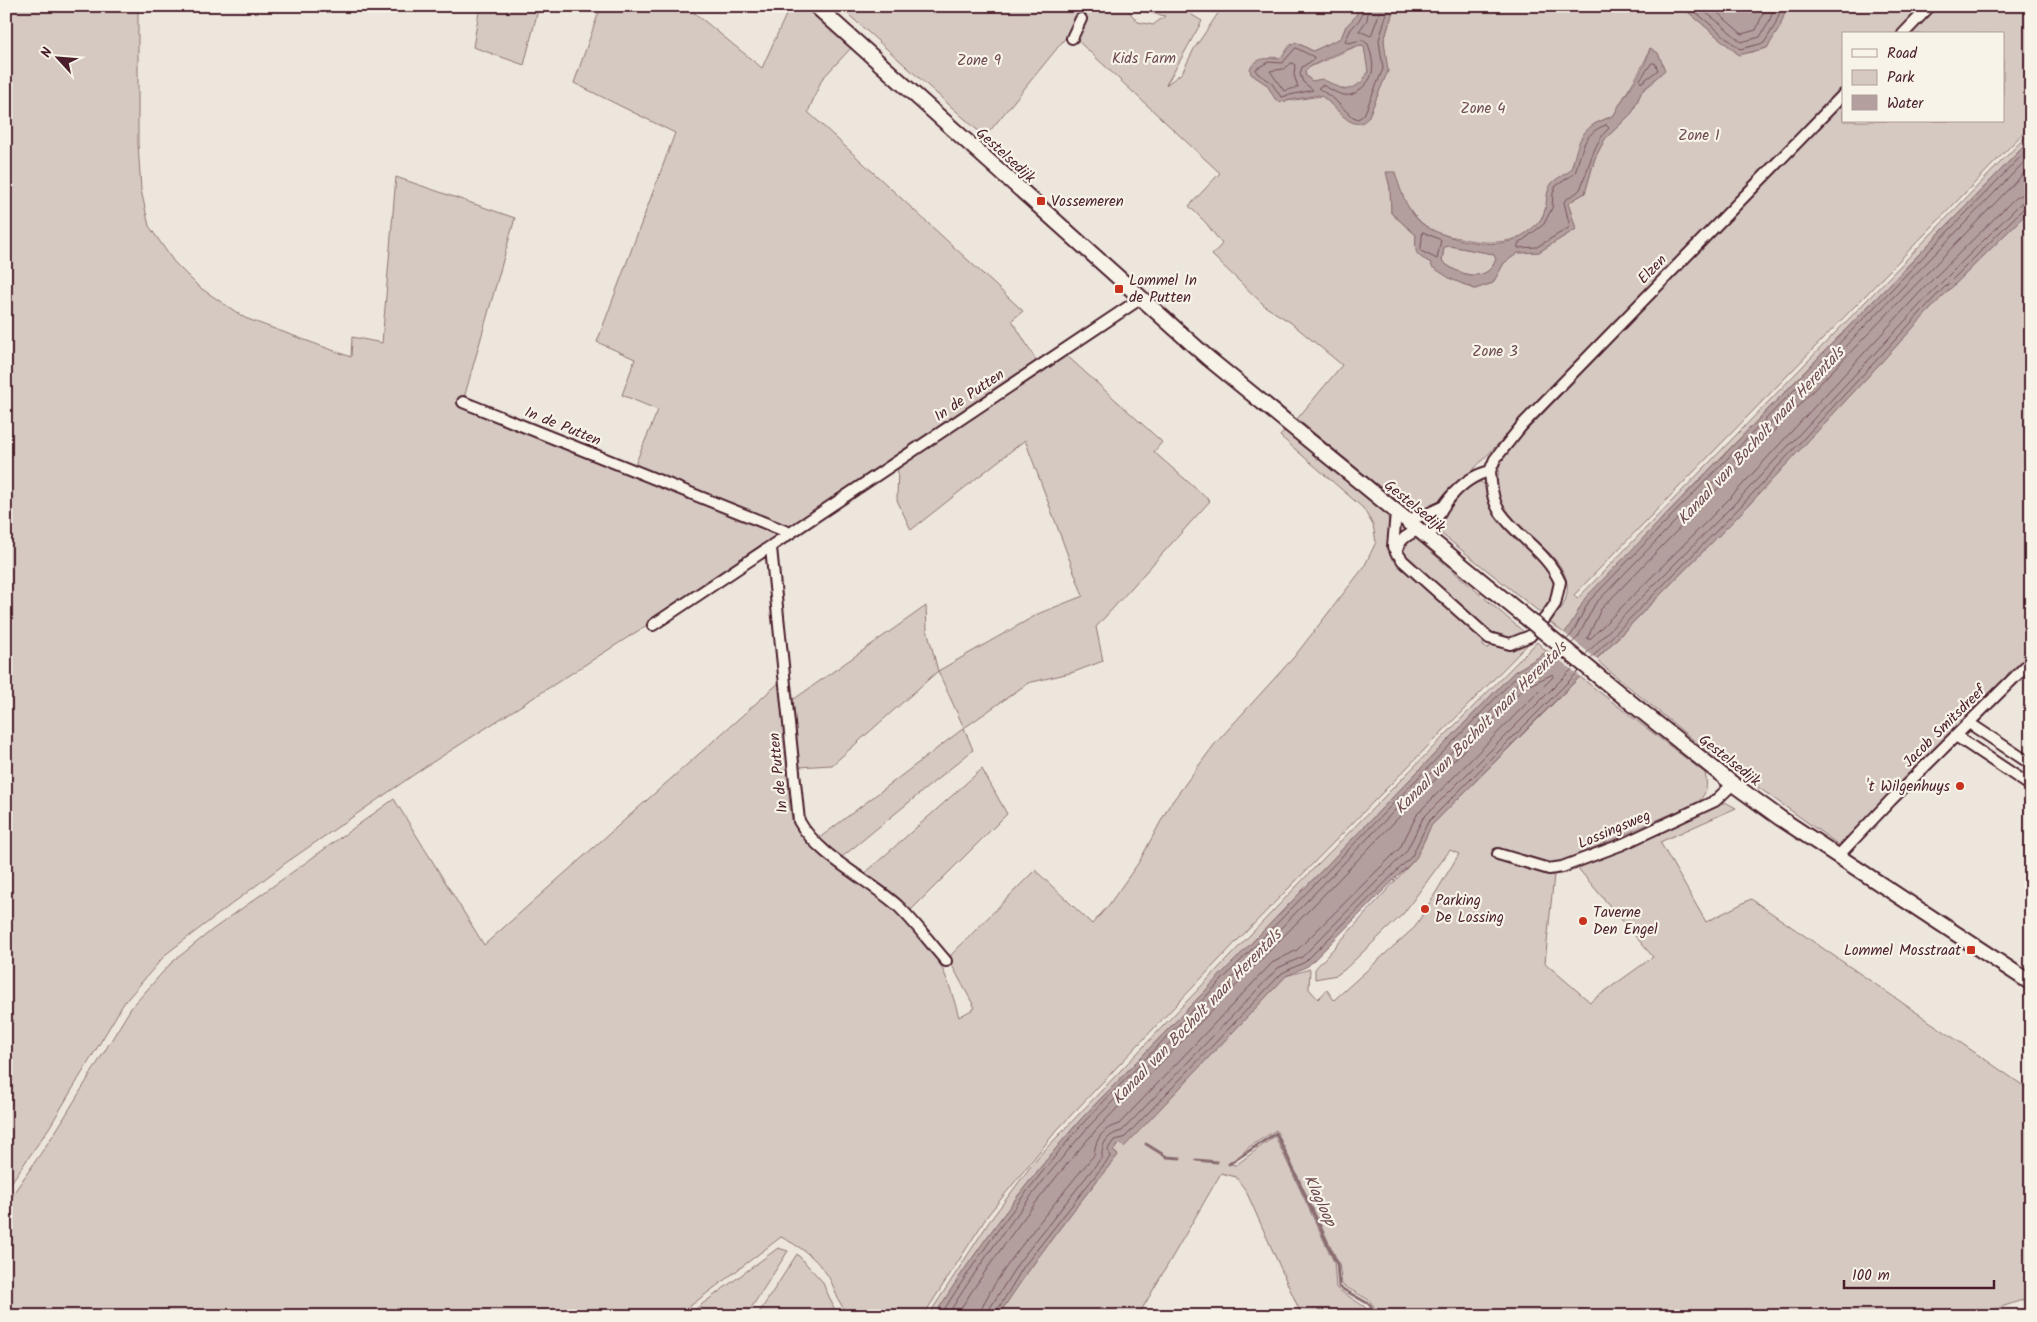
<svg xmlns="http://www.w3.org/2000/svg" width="2037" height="1322" font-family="Kalam,sans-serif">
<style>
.green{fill:#d5c9c2;stroke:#907476;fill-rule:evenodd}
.water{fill:#b39f9d;stroke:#896c6f;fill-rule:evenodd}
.pier{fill:#ece6dd}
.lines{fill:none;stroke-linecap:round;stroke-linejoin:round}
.shore{stroke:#745259;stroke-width:1}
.stream{stroke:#896c6f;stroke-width:3}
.minor-casing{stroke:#4a1f2b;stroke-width:14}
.secondary-casing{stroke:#4a1f2b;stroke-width:18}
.minor{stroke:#f7f3e8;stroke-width:10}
.secondary{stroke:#f7f3e8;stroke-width:14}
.secondary-bridge-casing{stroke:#4a1f2b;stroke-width:18;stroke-linecap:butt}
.secondary-bridge{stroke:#f7f3e8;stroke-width:14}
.poi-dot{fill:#c8321e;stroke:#f7f3e8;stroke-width:2}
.labels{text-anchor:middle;stroke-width:4.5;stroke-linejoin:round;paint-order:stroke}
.park-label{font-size:15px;fill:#6d4a51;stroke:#f7f3e8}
.street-label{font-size:15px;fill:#4a1f2b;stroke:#f7f3e8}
.poi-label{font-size:15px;fill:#4a1f2b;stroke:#f7f3e8;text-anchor:start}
.water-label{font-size:16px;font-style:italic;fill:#6f4c53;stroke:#f7f3e8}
</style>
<rect width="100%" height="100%" fill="#ece6dd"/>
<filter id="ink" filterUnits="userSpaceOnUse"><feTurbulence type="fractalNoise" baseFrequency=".02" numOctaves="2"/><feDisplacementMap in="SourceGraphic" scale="10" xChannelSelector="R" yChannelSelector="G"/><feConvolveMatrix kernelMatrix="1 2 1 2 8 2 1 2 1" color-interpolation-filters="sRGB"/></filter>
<g filter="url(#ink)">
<path class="green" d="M 6,6 L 128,6 L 138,8 L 138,144 L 141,190 L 149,226 L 174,262 L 199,287 L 245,318 L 351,357 L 352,337 L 382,343 L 396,177 L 515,218 L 464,398 L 783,533 L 705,588 L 425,767 L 287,862 L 166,954 L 124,1003 L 49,1128 L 6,1190 Z
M 480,6 L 539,6 L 524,65 L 473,47 Z
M 601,6 L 686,6 L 762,68 L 790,6 L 807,6 L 852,47 L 822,79 L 808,112 L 1023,311 L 1012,320 L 1039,365 L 794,528 L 783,527 L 634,467 L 658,410 L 622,395 L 635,359 L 597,342 L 675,133 L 574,83 Z
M 839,6 L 1124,6 L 1138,22 L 1153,25 L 1165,16 L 1147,12 L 1139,6 L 1196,6 L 1192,15 L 1202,21 C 1190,42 1178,65 1166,85 L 1182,73 L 1194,49 L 1223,6 L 1358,6 L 1356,16 L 1346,26 L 1341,38 L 1313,51 L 1298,43 L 1290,45 L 1281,58 L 1271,57 L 1250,71 C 1254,79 1261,79 1267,85 C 1272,90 1273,97 1280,102 L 1322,96 L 1340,113 L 1368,118 L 1383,82 L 1384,40 L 1395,6 L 1681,6 L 1739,55 L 1767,48 L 1780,27 L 1787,6 L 1922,6 L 1895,34 L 1843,34 L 1843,87 L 1465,478 L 1441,502 L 1418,512 L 1391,496 L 1297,419 L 1342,365 L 1290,322 L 1266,307 L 1212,255 L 1222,244 L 1206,223 L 1189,206 L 1220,173 L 1077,40 L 1067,36 L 985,137 ZM 1650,48 L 1658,53 L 1660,61 L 1654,82 L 1642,91 L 1632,113 L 1605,139 L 1595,158 L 1585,193 L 1568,203 L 1576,229 L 1539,252 L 1518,253 L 1504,263 L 1493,283 L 1475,289 L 1451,279 L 1433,267 L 1432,263 C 1416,255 1415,252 1416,235 L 1391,213 L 1390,188 L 1387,173 C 1399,190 1409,215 1427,227 C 1437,234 1448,236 1460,238 C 1500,248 1546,242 1548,192 L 1571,170 L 1574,159 L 1594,124 L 1614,115 C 1625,92 1642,72 1650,48 Z
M 1936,6 L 2031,6 L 2031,125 L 1574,595 L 1577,599 L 2031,131 L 2031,139 L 1664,516 L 1565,634 L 1549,621 C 1553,617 1559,612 1562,607 C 1586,565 1523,537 1505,511 C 1493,493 1497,473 1503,455 L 1843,102 L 1843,121 L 2003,121 L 2003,34 L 1909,34 Z
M 1359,45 L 1364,46 L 1368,68 L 1367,74 L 1362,82 L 1351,90 L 1342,89 L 1320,80 L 1312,81 L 1306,76 L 1305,72 L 1310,67 Z
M 2031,209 L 2031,652 L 1839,845 L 1702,747 L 1596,660 L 1744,510 L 1939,300 Z
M 1450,246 L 1493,254 L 1496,259 C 1487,285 1458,275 1442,261 L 1444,247 Z
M 1065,354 L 1162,442 L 1154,452 L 1210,501 L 1096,627 L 1103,661 L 1074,672 L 1028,683 L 964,728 L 973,750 L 842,857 L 818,839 L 964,728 L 938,671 L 832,765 L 798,767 L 790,702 L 926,606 L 927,629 L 938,671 L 1040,613 L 1083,596 L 1025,440 L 911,530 L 897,500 L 898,465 Z
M 1285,430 L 1387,513 C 1392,528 1385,544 1393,557 L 1484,638 L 1483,646 L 1487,648 L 1494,645 L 1509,649 L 1532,640 L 1237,941 L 1057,1130 L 988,1215 L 923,1316 L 851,1316 C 836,1305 836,1286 826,1273 C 814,1256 799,1246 781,1237 L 677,1316 L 9,1316 L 6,1310 L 6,1209 L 15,1191 L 56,1131 L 131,1008 L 170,964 L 212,930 L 394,799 L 484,945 L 781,681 L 790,808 L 793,823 L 801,835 C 849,875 910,910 941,966 C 949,982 954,1000 959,1017 L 975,1008 L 948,958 L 1035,870 L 1092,924 L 1108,906 L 1139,862 L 1169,806 L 1214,745 L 1294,657 L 1364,567 L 1376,542 L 1373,525 L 1363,508 L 1280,436 Z
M 1473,482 L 1481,482 L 1487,486 C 1489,493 1489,503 1493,509 C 1508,535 1566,562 1553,599 C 1551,604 1545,610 1542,614 L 1439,532 C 1437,512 1460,496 1473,482 Z
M 1415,538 L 1525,633 L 1505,640 L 1495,635 L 1405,557 L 1402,549 L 1407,539 Z
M 1537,642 L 1547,652 L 1514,672 L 1081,1119 C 1027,1181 978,1246 934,1316 L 928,1316 L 989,1222 L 1037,1158 L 1317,865 Z
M 1580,677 L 1705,773 C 1708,786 1707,793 1698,802 L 1555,865 L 1545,963 L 1590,1002 L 1653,957 L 1576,866 L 1655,835 L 1725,802 L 1736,808 L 1660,842 L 1706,922 L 1751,899 L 2031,1091 L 2031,1297 L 1975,1316 L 1381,1316 L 1369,1300 L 1342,1285 L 1339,1264 L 1276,1130 L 1249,1147 L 1231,1164 L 1236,1165 L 1275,1136 L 1334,1262 L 1336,1288 L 1365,1307 L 1372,1316 L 1302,1316 L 1246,1191 L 1236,1177 L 1221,1173 L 1138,1316 L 998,1316 C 1035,1259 1075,1207 1118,1155 L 1113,1151 L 1119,1143 L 1124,1146 L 1286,976 L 1310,969 L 1309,989 L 1318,999 L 1327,990 L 1334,1000 L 1415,927 L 1459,854 L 1450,850 L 1403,914 L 1344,970 L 1337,975 L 1315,979 L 1315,969 L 1416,858 L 1431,826 Z
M 982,769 L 1007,814 L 910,911 L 864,874 Z
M 778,1248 L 788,1251 L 746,1316 L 686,1316 Z
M 797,1254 L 822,1281 L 835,1310 L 841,1316 L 757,1316 Z"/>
<path class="water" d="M 1358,6 L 1395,6 L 1384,40 L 1388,71 L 1368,118 C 1351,137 1334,101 1319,95 L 1280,102 L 1275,99 L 1267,85 L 1251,74 L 1250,69 C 1256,57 1268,58 1279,59 L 1295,42 L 1313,51 L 1341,38 L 1346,26 L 1356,16 ZM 1362,45 L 1364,46 L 1368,72 L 1362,82 L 1356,86 L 1345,90 L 1322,79 L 1312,81 L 1306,76 L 1305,71 C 1311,64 1352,46 1362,45 Z
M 1681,6 L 1787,6 L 1780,27 L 1767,48 L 1739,55 Z
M 1650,48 L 1658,53 L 1665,70 L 1642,91 L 1632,113 L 1605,139 L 1595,158 L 1585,193 L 1568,203 L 1576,229 L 1539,252 L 1518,253 L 1504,263 L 1493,283 L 1475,289 L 1451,279 L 1432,267 L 1431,263 C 1414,254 1415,254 1416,235 L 1391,213 L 1390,188 L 1386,172 L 1395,172 C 1400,188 1405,207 1418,220 C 1434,236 1477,246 1500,243 C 1515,242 1529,232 1539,222 C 1550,210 1543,194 1552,183 C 1556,178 1566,174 1571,170 C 1576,154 1577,135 1593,125 C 1599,121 1607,119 1614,115 C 1625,92 1645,73 1650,48 ZM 1450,246 L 1493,254 L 1496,259 C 1487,285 1457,275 1442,261 L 1444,247 Z
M 2031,139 L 2031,209 L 1939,300 L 1744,510 L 1431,826 L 1416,858 L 1308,966 L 1286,976 L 1124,1147 L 1119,1143 L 1113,1151 L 1118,1155 C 1075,1207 1035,1259 998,1316 L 934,1316 C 978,1246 1027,1181 1081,1119 L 1514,672 C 1555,649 1564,639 1585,598 Z"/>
<path class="pier" d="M 1563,632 L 1599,661 L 1582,678 L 1546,649 Z"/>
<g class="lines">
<path class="shore" d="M 1362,6 L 1361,18 L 1351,29 L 1345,41 L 1348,43 L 1362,40 L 1368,44 C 1374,62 1377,78 1359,90 C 1355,94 1350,96 1344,95 C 1337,94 1329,88 1322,85 L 1318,88 L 1334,99 L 1351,116 L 1358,119 L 1364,115 L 1383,69 L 1379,40 L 1389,6
M 1369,6 L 1367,20 L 1359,31 L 1371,36 L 1382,6
M 1688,6 L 1740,49 L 1764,43 L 1775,25 L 1782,6
M 1697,6 L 1721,24 L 1741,42 L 1760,37 L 1769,22 L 1775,6
M 1710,6 L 1742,34 L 1756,30 L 1766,6
M 1296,48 L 1314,57 L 1313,60 L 1302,67 L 1300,74 L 1303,82 L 1313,90 L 1281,97 L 1271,82 L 1257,73 L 1256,69 L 1268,62 L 1282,63 Z
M 1292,63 L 1295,65 L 1294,75 L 1298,87 L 1284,91 L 1270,71 L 1283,69 Z
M 1652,63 L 1655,63 L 1658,70 L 1641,83 L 1640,80 Z
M 1606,125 L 1609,128 C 1592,145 1590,166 1581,187 C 1579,194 1568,196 1564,202 L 1570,227 L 1537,247 L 1518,248 L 1518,244 L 1544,224 L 1552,208 L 1553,193 L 1556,186 L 1575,173 C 1582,152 1582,133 1606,125 Z
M 2031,166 L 1601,609 L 1587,639 L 1590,639 L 1731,497 L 1925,287 L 2016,197 L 2031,192
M 1423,232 L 1441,240 L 1437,259 L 1421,251 Z
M 1566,640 L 1572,634 L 1589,601 L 2031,146
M 1571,644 L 1578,637 L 1595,604 L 2031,155
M 1585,655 L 1736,502 L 1931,293 L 2021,203 L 2031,199
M 1590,659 L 1741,506 L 1935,297 L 2025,207 L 2031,206
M 940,1316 C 983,1247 1031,1183 1084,1122 L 1517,676 L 1546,660 L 1555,651
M 947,1316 C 989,1248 1037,1186 1089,1126 L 1520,681 L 1550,665 L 1560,655
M 956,1316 C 997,1250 1044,1190 1095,1131 L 1525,687 L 1553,674 L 1553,677 L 1418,813 L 1400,848 L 1297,950 L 1272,963 L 1119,1124 C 1103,1128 1095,1139 1094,1155 C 1073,1181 981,1289 980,1316
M 988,1316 L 990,1308 L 1019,1262 L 1102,1157 C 1101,1143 1108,1134 1122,1131 L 1278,968 L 1302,957 L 1406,852 L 1423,818 L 1574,667
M 994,1316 L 1024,1266 L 1110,1157 L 1108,1149 L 1114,1140 L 1124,1138 L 1282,973 L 1305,962 L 1412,856 L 1428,822 L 1579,671"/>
<path class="stream" d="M 1146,1144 L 1167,1157 L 1180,1158
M 1196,1160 L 1217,1162
M 1229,1164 L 1276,1133 L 1337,1264 L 1339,1287 L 1369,1304 L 1378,1316"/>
<defs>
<path id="minor" d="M 1903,34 L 1930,6
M 1072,38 L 1081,19
M 463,402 L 790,533
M 1396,512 L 1393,547 L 1403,561 L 1489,638 L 1510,644 L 1530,636 L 1546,617 L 1555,604 L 1560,582 C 1547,552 1518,538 1500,512 C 1492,500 1491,484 1490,471
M 1405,520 L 1425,515 L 1442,507
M 1430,540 C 1435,510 1460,478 1490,471 L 1495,459 L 1523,424 L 1843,95
M 771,548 L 799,821 C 818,856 868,879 898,906 C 915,922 930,943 946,961
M 1396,553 C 1400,539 1405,536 1418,530
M 653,625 L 1140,299
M 1969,723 L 2031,764
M 1956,736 L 2031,786
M 1498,854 L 1549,869 L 1562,867 L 1623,844 L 1715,801 L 1733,784
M 1838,856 L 1891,800 L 2031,661"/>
<path id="secondary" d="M 816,6 L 1208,358 L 1523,615
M 1640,710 L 1733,784 L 1780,818 L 2031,983"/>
</defs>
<use href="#minor" class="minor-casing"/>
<use href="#secondary" class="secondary-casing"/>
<use href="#minor" class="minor"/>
<use href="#secondary" class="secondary"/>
<defs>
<path id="secondary-bridge" d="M 1523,615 L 1640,710"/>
</defs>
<use href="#secondary-bridge" class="secondary-bridge-casing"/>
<use href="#secondary-bridge" class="secondary-bridge"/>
</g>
</g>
<g class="poi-dot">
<rect x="1036" y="196" width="10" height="10" rx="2.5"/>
<rect x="1114" y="284" width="10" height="10" rx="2.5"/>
<circle cx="1960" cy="786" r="5"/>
<circle cx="1425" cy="909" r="5"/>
<circle cx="1583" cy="921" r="5"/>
<rect x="1966" y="945" width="10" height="10" rx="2.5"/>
</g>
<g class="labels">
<g class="park-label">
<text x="1144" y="63">Kids Farm</text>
<text x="979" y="65">Zone 9</text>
<text x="1483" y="113">Zone 4</text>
<text x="1699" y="140">Zone 1</text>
<text x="1495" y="356">Zone 3</text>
</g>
<g class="street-label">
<text transform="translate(1006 155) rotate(42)" y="5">Gestelsedijk</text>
<text transform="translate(1652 269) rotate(-46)" y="5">Elzen</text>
<text transform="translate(969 395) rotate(-34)" y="5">In de Putten</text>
<text transform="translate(563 426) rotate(22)" y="5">In de Putten</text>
<text transform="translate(1415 506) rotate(39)" y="5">Gestelsedijk</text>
<text transform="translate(1944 726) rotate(-45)" y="5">Jacob Smitsdreef</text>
<text transform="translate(1730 760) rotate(38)" y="5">Gestelsedijk</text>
<text transform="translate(778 773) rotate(-96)" y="5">In de Putten</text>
<text transform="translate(1614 829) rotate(-23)" y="5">Lossingsweg</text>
</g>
<g class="poi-label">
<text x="1051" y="206">Vossemeren</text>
<text x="1129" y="285">Lommel In<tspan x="1129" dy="17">de Putten</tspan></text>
<text x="1950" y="791" text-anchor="end">'t Wilgenhuys</text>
<text x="1435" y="905">Parking<tspan x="1435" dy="17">De Lossing</tspan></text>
<text x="1593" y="917">Taverne<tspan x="1593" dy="17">Den Engel</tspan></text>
<text x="1961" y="955" text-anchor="end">Lommel Mosstraat</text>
</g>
<g class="water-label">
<text transform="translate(1760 435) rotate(-47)" y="6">Kanaal van Bocholt naar Herentals</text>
<text transform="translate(1480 727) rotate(-45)" y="6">Kanaal van Bocholt naar Herentals</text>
<text transform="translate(1196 1016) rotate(-46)" y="6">Kanaal van Bocholt naar Herentals</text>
<text transform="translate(1321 1200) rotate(65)" y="6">Klagloop</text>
</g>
</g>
<rect width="2037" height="1322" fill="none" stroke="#f7f3e8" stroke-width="25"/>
<rect x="12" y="12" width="2012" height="1297" fill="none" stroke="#4a1f2b" stroke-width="2" filter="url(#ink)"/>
<rect x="1842" y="32" width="162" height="90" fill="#f7f3e8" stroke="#b29e9c"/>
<rect x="1852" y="49" width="25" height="8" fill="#f7f3e8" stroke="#b29e9c"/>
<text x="1887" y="58" font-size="15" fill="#4a1f2b">Road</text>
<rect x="1852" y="70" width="25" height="15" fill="#d5c9c2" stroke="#b29e9c"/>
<text x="1887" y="82" font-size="15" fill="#4a1f2b">Park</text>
<rect x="1852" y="95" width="25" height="15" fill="#b39f9d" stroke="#b29e9c"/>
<text x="1887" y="108" font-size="15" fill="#4a1f2b">Water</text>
<g transform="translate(58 58) rotate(296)" stroke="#f7f3e8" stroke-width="4" paint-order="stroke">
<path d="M0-4L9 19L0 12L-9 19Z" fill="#4a1f2b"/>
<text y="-8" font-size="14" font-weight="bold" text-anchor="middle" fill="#4a1f2b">N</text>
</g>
<path d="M1844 1280v8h150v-8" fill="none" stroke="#4a1f2b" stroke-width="2.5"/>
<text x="1852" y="1280" font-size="15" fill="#4a1f2b" stroke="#f7f3e8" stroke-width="4" paint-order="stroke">100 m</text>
</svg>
